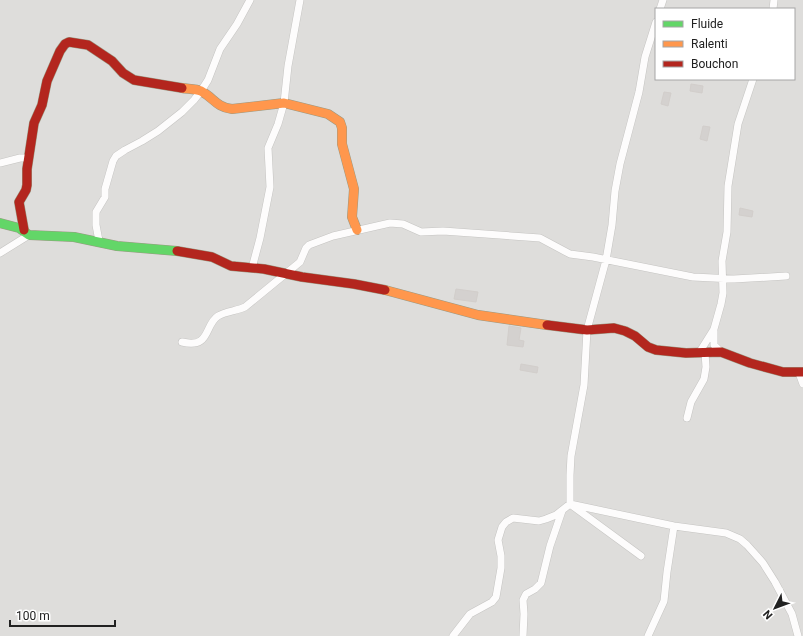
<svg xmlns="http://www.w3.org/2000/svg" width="803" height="636" font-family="Roboto,sans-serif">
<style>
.residential{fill:#dedddb;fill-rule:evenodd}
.building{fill:#d4d1cf;stroke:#d2cecb}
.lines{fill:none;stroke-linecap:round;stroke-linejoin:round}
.street-casing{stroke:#c5c4c2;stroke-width:8}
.fast-casing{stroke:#9a9982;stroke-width:10}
.slow-casing{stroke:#9a9982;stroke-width:10}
.jam-casing{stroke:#9a9982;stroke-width:10}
.street{stroke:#fdfcfc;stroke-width:7}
.fast{stroke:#63d668;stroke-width:9}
.slow{stroke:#ff974d;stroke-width:9}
.jam{stroke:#b3261e;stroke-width:9}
</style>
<rect width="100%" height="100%" fill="#efedea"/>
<path class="residential" d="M 0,0 L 803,0 L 803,636 L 0,636 ZM 656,9 L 794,9 L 794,79 L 656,79 Z"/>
<path class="building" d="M 691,84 L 703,86 L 702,93 L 690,91 Z
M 664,92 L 671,93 L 668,106 L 661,104 Z
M 703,126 L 710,127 L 707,141 L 700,139 Z
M 740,208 L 753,211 L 752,217 L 739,215 Z
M 456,289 L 478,292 L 476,302 L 454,299 Z
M 509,326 L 521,328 L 519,340 L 524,341 L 523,347 L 507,345 Z
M 521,364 L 538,367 L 537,373 L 520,370 Z"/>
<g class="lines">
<defs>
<path id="street" d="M 660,9 L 663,0
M 773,9 L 774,0
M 0,163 L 20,158 L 29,158
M 99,241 L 96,225 L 96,212 L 105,197 L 105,189 L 113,161 L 116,156 L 125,150 L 142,141 L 158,131 L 182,112 L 194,100 L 201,91 L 208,80 L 220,49 L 237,24 L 250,0
M 0,253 L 29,235
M 252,268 L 260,238 L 270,187 L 268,148 L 278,124 L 284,103 L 288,66 L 300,0
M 714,331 L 714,345 L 721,352
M 182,342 C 211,349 204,325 218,316 C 226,311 237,311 245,307 L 300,262 L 306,248 L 309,245 L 333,236 L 390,223 L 403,224 L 421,232 L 443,231 L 540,238 L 570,254 L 593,257 L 693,277 L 734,279 L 786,276
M 699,353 L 714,329 L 721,304 L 723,293 L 722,261 L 727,232 L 728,186 L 738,124 L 753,79
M 799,373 L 803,384
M 687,418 L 691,402 L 704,379 L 706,367 L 705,353
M 641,556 L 570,504 L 570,475 L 571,456 L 584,385 L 587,330 L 606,260 L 612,225 L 615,191 L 620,164 L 639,92 L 645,57 L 656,22
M 453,636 L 470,614 L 492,602 L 496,597 L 501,568 L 501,556 L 498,540 L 502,527 L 506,522 L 513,518 L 539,521 L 546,519 L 556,515 L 570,504 L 674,526 L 726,533 L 740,539 L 747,545 L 763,563 L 775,582 L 792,614 L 798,636
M 523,636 L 524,614 L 523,600 L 526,594 L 535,589 L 541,583 L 550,546 L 562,511
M 648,636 L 664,601 L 667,572 L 674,526"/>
<path id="fast" d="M 0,223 L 19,228 L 29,235 L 74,237 L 117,246 L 177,251"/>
<path id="slow" d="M 182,88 C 188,89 196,89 201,91 C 214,98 216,107 232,109 L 284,103 L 328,114 L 340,122 L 342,128 L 342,144 L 354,189 L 352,217 L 357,230
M 385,290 L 478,315 L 547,325"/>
<path id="jam" d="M 24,230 L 19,202 L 26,190 L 27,185 L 27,169 L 34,123 L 42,105 L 47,81 L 60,51 L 65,44 L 69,42 L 88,45 L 112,61 L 123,73 L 134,80 L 182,88
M 177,251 L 212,257 L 231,266 L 264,269 L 302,277 L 354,284 L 385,290
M 547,325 L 587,330 L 614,328 L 625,331 L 635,336 L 648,347 L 656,350 L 686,353 L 721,352 L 750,363 L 783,372 L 803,372"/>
</defs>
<use href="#street" class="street-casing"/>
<use href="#fast" class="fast-casing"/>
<use href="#slow" class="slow-casing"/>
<use href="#jam" class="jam-casing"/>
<use href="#street" class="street"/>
<use href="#fast" class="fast"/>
<use href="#slow" class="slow"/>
<use href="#jam" class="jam"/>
</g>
<rect x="655" y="8" width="140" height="72" fill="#ffffff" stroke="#a6a6a6"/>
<rect x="663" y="21" width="20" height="6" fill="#63d668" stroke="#a6a6a6"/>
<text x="691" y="28" font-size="12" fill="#212121">Fluide</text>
<rect x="663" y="41" width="20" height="6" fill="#ff974d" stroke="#a6a6a6"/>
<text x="691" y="48" font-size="12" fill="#212121">Ralenti</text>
<rect x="663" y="61" width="20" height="6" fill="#b3261e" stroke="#a6a6a6"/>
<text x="691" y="68" font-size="12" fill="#212121">Bouchon</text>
<g transform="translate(775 608) rotate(228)" stroke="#ffffff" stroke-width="3" paint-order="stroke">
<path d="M0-3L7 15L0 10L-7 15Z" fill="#212121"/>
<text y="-6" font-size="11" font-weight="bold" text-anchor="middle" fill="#212121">N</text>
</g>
<path d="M10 620v6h105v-6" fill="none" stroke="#212121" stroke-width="2"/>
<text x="16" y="620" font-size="12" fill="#212121" stroke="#ffffff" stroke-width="3" paint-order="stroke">100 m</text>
</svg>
